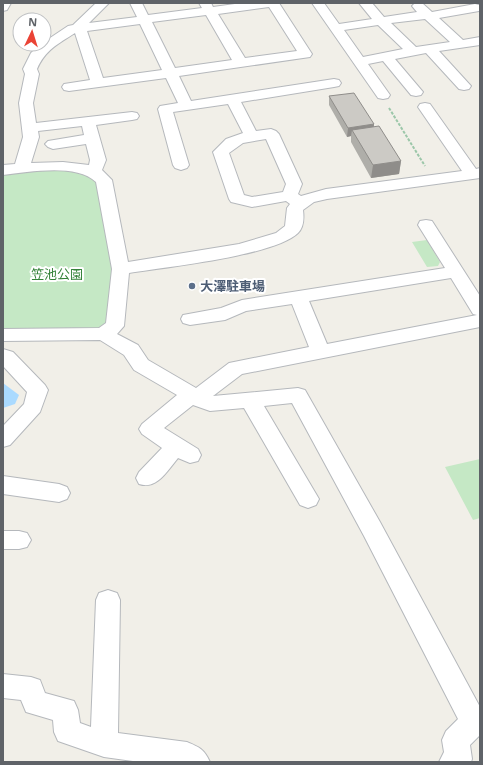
<svg xmlns="http://www.w3.org/2000/svg" width="483" height="765" font-family="'Noto Sans','Noto Sans JP',sans-serif">
<style>
.green{fill:#c5e8c5}
.water{fill:#aadaff}
.lines{fill:none;stroke-linecap:round;stroke-linejoin:round}
.minor-casing{stroke:#b5b8bc;stroke-width:2}
.path{stroke:#9cc7a9;stroke-width:2;stroke-dasharray:3 1.5;stroke-linecap:butt}
.minor{fill:#fff;fill-rule:evenodd}
.wall{fill:#afaea9}
.shaded-wall{fill:#8f8d8a}
.building{fill:#cccac5;stroke:#8f8d8a}
.service-dot{fill:#5c6f8a;stroke:#fff;stroke-width:1.5}
.labels{text-anchor:middle;stroke-width:4;stroke-linejoin:round;paint-order:stroke}
.park-label{font-size:13px;fill:#348238;stroke:#fff}
.service-label{font-size:13px;font-weight:bold;fill:#4e5e75;stroke:#fff;text-anchor:start}
</style>
<rect width="100%" height="100%" fill="#f1efe8"/>
<path class="green" d="M 25,171 L 75,171 L 91,175 L 100,183 L 113,271 L 108,323 L 101,328 L 3,328 L 3,174 Z
M 427,240 L 440,262 L 438,266 L 427,267 L 412,242 Z
M 480,459 L 480,518 L 473,520 L 445,467 Z"/>
<path class="water" d="M 3,383 L 19,395 L 15,404 L 3,408 Z"/>
<g class="lines">
<defs>
<path id="minor" d="M 3,3 L 11,3 L 7,10 L 3,11 Z
M 96,3 L 109,3 L 89,23 L 137,17 L 130,3 L 142,3 L 148,15 L 202,8 L 199,3 L 211,3 L 213,7 L 242,3 L 279,3 L 312,54 L 310,57 L 179,76 L 191,101 L 334,79 L 339,80 L 341,83 L 339,86 L 334,87 L 241,102 L 256,131 L 271,129 L 276,131 L 279,134 L 302,184 L 298,194 L 301,196 L 326,189 L 462,171 L 418,107 L 420,104 L 425,103 L 430,104 L 476,169 L 480,168 L 480,178 L 327,199 L 314,202 L 303,210 C 304,218 304,227 298,233 C 274,256 165,267 129,273 L 124,326 L 117,334 L 138,345 L 148,360 L 196,388 L 229,363 L 309,347 L 292,304 L 246,311 L 225,320 L 190,325 L 183,323 L 181,319 L 183,315 L 221,308 L 242,300 L 445,268 L 418,225 L 420,221 L 426,220 L 432,221 L 480,296 L 480,327 L 242,374 L 213,396 L 298,388 L 305,390 L 380,522 L 480,707 L 480,735 L 470,745 L 472,759 L 471,762 L 439,762 L 444,752 L 442,740 L 446,731 L 458,719 L 364,536 L 292,403 L 264,406 L 319,499 L 316,505 L 308,508 L 300,505 L 244,408 L 210,411 L 193,405 L 164,428 L 198,449 L 201,455 L 198,461 L 190,463 L 178,458 C 167,471 157,490 139,484 L 136,478 L 139,472 L 162,448 L 142,434 L 139,429 L 142,424 L 177,395 L 134,370 L 124,355 L 100,340 L 3,341 L 3,329 L 99,328 L 106,323 L 112,269 L 96,182 C 76,163 29,172 3,175 L 3,165 L 15,164 L 23,137 L 19,103 L 25,74 L 23,69 L 31,53 L 40,44 L 44,44 L 44,42 L 68,26 L 73,25 ZM 269,7 L 297,51 L 245,58 L 218,14 ZM 206,15 L 232,60 L 175,68 L 152,22 ZM 140,24 L 162,70 L 103,78 L 87,31 ZM 75,33 L 90,80 L 64,84 L 62,87 L 64,90 L 69,91 L 166,78 L 178,103 L 160,106 L 158,109 L 173,165 L 175,168 L 181,170 L 187,168 L 189,165 L 173,112 L 228,104 L 243,133 L 226,139 L 213,152 L 229,199 L 231,202 L 252,207 L 286,201 L 290,204 L 287,208 L 285,226 L 276,233 L 239,244 L 128,262 L 112,180 L 102,170 L 106,160 L 96,125 L 132,120 L 137,119 L 139,116 L 137,113 L 132,112 L 36,123 L 33,103 L 39,74 L 37,69 C 45,50 58,44 75,33 ZM 82,126 L 84,135 L 48,141 L 45,144 L 48,147 L 53,149 L 86,144 L 90,160 L 89,165 L 63,162 L 31,163 L 39,137 L 38,131 ZM 266,139 L 286,184 L 283,192 L 252,197 L 244,195 L 229,153 L 243,143 ZM 451,278 L 473,314 L 477,315 L 327,344 L 309,301 Z
M 312,3 L 324,3 L 339,24 L 372,19 L 359,3 L 372,3 L 384,17 L 417,12 L 412,6 L 415,3 L 422,3 L 432,12 L 475,4 L 479,5 L 479,11 L 439,18 L 463,40 L 480,37 L 480,45 L 439,51 L 471,86 L 469,89 L 464,90 L 459,89 L 426,53 L 395,59 L 423,92 L 421,95 L 416,96 L 411,95 L 383,61 L 368,64 L 390,95 L 388,98 L 383,99 L 378,98 ZM 425,19 L 450,42 L 416,47 L 391,23 ZM 378,25 L 403,49 L 363,57 L 344,30 Z
M 3,349 L 13,352 L 45,385 L 48,390 L 40,412 L 10,445 L 3,447 L 3,426 L 24,404 L 27,392 L 3,366 Z
M 3,476 L 59,484 L 67,487 L 70,493 L 67,499 L 59,502 L 3,494 Z
M 3,531 L 19,531 L 27,533 L 31,540 L 27,547 L 19,549 L 3,549 Z
M 108,590 L 117,593 L 120,600 L 118,733 L 187,742 C 199,747 204,749 210,762 L 140,762 L 104,757 L 58,741 L 54,732 L 53,720 L 26,712 L 21,700 L 3,698 L 3,674 L 31,677 L 40,680 L 45,693 L 74,701 L 78,710 L 80,723 L 91,727 L 96,600 L 99,593 Z"/>
</defs>
<use href="#minor" class="minor-casing"/>
<path class="path" d="M 389,108 L 425,166"/>
<use href="#minor" class="minor"/>
</g>
<path class="wall" d="M 329,96 L 374,124 L 374,127 L 401,161 L 399,174 L 371,178 L 351,142 L 351,136 L 347,137 L 329,105 Z"/>
<path class="shaded-wall" d="M 374,124 L 373,133 L 352,130 L 351,136 L 347,137 L 348,128 Z
M 401,161 L 399,174 L 371,178 L 373,165 Z"/>
<path class="building" d="M 354,93 L 374,124 L 348,128 L 329,96 Z
M 379,126 L 401,161 L 373,165 L 352,130 Z"/>
<circle class="service-dot" cx="192" cy="286" r="4"/>
<g class="labels">
<g class="park-label">
<text x="57" y="279">笠池公園</text>
</g>
<g class="service-label">
<text x="200" y="291">大澤駐車場</text>
</g>
</g>
<rect width="483" height="765" fill="none" stroke="#5f6368" stroke-width="8"/>
<g transform="translate(32 32) rotate(4)"><circle r="19" fill="#ffffff" stroke="#bfc1c3"/>
<path d="M0-3L7 15L0 10L-7 15Z" fill="#ea4335"/>
<text y="-6" font-size="11" font-weight="bold" text-anchor="middle" fill="#5f6368">N</text>
</g>
</svg>
